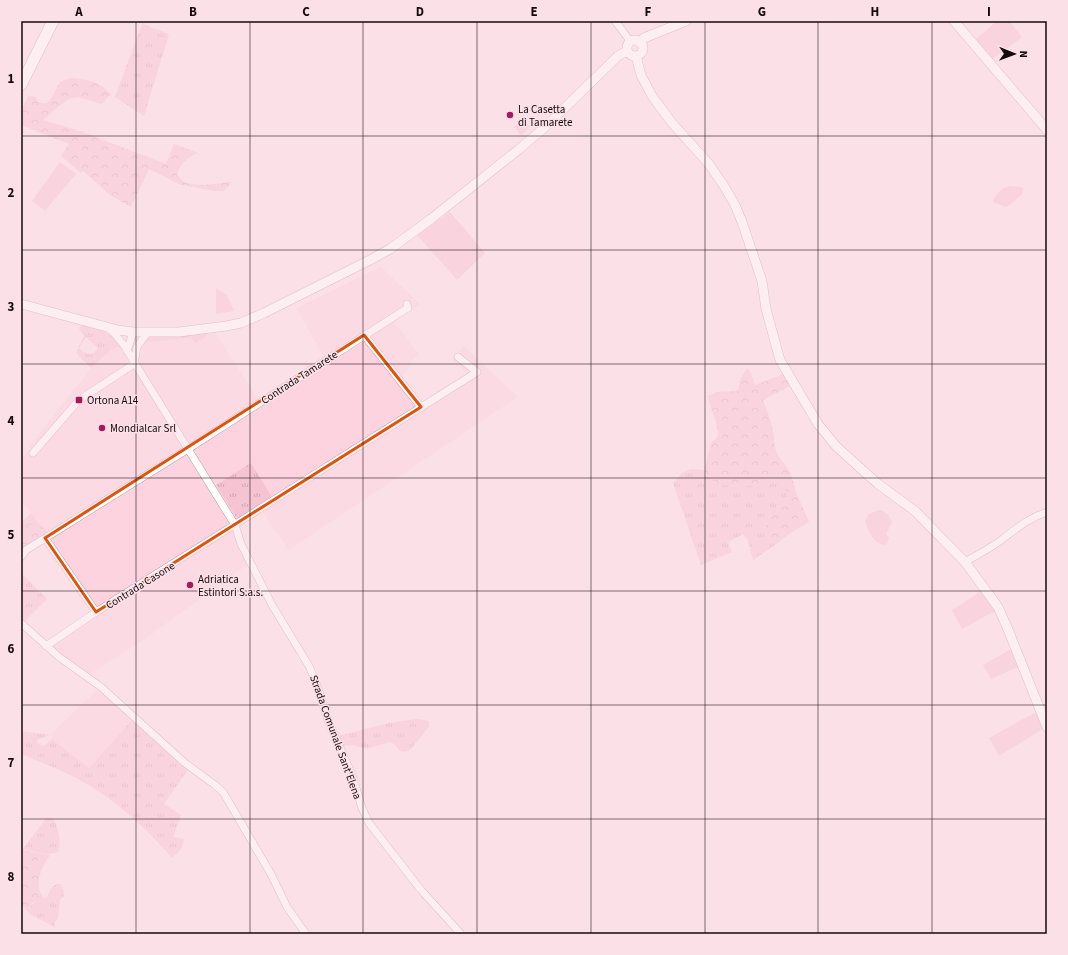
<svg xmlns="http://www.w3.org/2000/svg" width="1068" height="955" font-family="'Source Sans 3',sans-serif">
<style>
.built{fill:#fcd3df}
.grass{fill:url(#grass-tufts);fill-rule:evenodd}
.forest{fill:url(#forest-crowns)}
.green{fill:#f6c3d3}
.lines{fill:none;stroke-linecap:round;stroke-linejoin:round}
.minor-casing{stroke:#bb9ca5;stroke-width:8}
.major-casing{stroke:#bb9ca5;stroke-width:10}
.highway-casing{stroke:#bb9ca5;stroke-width:12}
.minor{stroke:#fff;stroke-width:7}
.major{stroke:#fff;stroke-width:9}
.highway{stroke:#fff;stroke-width:11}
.marked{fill:none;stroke:#dd550c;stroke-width:3;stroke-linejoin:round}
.grid{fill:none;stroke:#150a0e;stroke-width:1;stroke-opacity:0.55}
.poi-dot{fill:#a6195d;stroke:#fbe0e8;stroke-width:1.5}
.labels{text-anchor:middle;stroke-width:3;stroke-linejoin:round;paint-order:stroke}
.poi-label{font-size:11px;fill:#150a0e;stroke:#fbe0e8;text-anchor:start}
.street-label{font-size:11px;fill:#150a0e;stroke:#fbe0e8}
.neatline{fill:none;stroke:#150a0e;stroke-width:1.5}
.grid-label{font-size:13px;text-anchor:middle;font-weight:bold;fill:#150a0e}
</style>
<defs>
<pattern id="grass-tufts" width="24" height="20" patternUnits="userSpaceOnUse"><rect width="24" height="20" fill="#f6c3d3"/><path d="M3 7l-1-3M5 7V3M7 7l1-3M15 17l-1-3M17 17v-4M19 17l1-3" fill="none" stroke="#d2a6b4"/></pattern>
<pattern id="forest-crowns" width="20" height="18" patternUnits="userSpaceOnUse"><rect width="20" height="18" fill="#f6c3d3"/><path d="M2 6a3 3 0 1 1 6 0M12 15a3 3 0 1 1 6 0" fill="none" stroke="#d2a6b4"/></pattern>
</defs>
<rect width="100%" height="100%" fill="#fbe0e8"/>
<path class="built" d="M 381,267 L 420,304 L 394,322 L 419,354 L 410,362 L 412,364 L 402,377 L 422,402 L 466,373 L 453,359 L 464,346 L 518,397 L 289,550 L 262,512 L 234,531 L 248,564 L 145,639 L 87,676 L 47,643 L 98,608 L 21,499 L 21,461 L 30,448 L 29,446 L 91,368 L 112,349 L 121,347 L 128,363 L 138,364 L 144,342 L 151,336 L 215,332 L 258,399 L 323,356 L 296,308 Z
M 99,688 L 134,718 L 89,768 L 52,739 L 50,735 Z"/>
<path class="grass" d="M 142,24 L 169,34 L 144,116 L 115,97 Z
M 82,324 C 99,330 111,331 121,347 L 112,349 L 91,368 L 76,353 L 84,336 L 79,329 ZM 86,337 L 98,348 C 92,357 86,355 79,348 Z
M 207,333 L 205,337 L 195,343 L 192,338 L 144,342 L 151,336 Z
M 251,463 L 272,497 L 238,520 L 216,485 Z
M 691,469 L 704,470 C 708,475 711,480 717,483 C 723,486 751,487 758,485 C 764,483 769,475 777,480 C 782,482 785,488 787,492 L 784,506 L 771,517 L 767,537 L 775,545 L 753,560 L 748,541 L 743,534 L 728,542 L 732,552 L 701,565 L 673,483 L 682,473 Z
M 31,513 L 40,525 L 35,525 L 21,530 L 21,523 Z
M 21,573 L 47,599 L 23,623 L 21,621 Z
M 134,718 L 190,767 L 164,804 L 181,815 L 173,837 L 184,839 L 181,849 L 172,858 C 145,827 114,798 78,779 C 59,769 40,762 21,754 L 21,731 L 50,735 L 37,740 L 37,743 L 44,746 L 52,739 L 89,768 Z
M 416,719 L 425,720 L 429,722 L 429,726 C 426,731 422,735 418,740 C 412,747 412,753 400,751 L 395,745 L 390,742 L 366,749 L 353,745 L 342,746 L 337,736 L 390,723 Z
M 47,817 L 54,819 C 58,828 62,843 58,852 C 44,857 36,851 23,849 Z
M 57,884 L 61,884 L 64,892 L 64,896 L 60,900 L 58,918 L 55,922 L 55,927 L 29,914 C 29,901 39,902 47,897 L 52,887 Z"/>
<path class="forest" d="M 72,78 C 89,80 98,81 111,94 L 102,104 L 78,97 L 69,99 L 58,107 L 43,120 L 83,132 L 166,164 L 174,144 L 198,153 C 188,157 179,164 177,175 C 180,178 183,182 187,183 C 197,187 221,183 232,182 L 224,191 L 213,191 L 179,184 L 149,169 L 131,207 L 110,195 L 83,171 L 81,173 L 61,156 L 69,144 L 21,125 L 21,112 L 28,96 L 36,97 C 37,100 38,102 42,103 C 53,105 54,88 60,83 C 63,79 68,79 72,78 Z
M 747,368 L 750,371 L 755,385 L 786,373 L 792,385 L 763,400 L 771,422 L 774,436 L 774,442 L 777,454 L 790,472 L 797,495 L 809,522 L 789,534 L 775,545 L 767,537 L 766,524 L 771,517 L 784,506 L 787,492 C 785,488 782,482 777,480 C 769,475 764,483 758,485 C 751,487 723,486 717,483 C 711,480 708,475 704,470 L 711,443 L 718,436 C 719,424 710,410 708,396 L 717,392 L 736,391 L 739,389 L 739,382 Z
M 31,525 L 40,525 L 49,533 L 21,552 L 21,530 Z
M 21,849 C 31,852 40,854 50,855 C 41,868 33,884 44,899 L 32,903 L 29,910 L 29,914 L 21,902 Z"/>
<path class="green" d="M 997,21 L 1009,21 L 1022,37 L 991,60 L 975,40 Z
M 523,119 L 530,127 L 521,135 L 514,127 Z
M 60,162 L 76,174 L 45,211 L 32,201 Z
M 1009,186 L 1021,187 L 1023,188 L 1022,194 L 1010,205 L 1005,207 L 993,202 L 993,200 C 997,193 1002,188 1009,186 Z
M 450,212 L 485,253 L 457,280 L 417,235 Z
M 216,288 L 227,295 L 234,311 L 216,314 Z
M 879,510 C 886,511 890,516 892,522 L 886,534 L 889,538 L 887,544 L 883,545 C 873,542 867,530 865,520 L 869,514 Z
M 983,590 L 995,611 L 962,629 L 952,610 Z
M 1013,648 L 1020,666 L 991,679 L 983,665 Z
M 1038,711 L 1043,729 L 999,756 L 989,738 Z"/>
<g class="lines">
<defs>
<path id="minor" d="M 615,21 L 631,42
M 108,328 L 114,333 L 123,344 L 235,525 L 241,544 L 272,605 L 309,666 L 318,688 L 327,718 L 352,775 L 362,808 L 369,823 L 421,890 L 461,934
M 364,335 L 421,407
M 127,351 L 133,332
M 33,453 L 79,400 L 134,364 L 137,347 L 147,333
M 45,538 L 96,612
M 21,557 L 26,550 L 188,449 L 406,309 L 408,308 L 407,304
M 965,562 C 977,555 989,549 1000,541 C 1016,529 1028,518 1047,512
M 21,623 L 59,657 L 101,687 L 185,763 L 215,785 L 223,792 L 271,874 L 287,907 L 306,934
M 46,646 L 96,612 L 477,372 L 458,357"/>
<path id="major" d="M 954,21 L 1047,130
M627 48a8 8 0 1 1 16 0a8 8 0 1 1-16 0Z
M 640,43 L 644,38 L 686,21
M 636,56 L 641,75 L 652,96 L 672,123 L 709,164 L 724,186 L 735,205 L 742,222 L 762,281 L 766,309 L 780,360 L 818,424 L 836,446 L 848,457 L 878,484 L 915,511 L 965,562 L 998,607 L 1007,627 L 1047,727
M 21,304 L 118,330 L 133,332 L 179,332 L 226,326 L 241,323 L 264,313 L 370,260 L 390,249 L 431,219 L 518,150 L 544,128 L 618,56 L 627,51"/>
<path id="highway" d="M 21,85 L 53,21"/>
</defs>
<use href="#minor" class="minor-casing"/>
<use href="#major" class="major-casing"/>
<use href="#highway" class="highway-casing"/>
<use href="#minor" class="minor"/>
<use href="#major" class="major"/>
<use href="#highway" class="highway"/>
</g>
<path d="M0 0H1068V955H0ZM 364,335 L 421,407 L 96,612 L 45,538 Z" fill="#fbe0e8" fill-opacity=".55" fill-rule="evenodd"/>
<path class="marked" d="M 364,335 L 421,407 L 96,612 L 45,538 Z"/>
<path class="grid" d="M 136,21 L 136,934M 250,21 L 250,934M 363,21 L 363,934M 477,21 L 477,934M 591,21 L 591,934M 705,21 L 705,934M 818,21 L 818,934M 932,21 L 932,934M 21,136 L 1047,136M 21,250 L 1047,250M 21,364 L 1047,364M 21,478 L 1047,478M 21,591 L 1047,591M 21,705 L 1047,705M 21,819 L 1047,819"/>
<g class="poi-dot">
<circle cx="510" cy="115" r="4"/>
<rect x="75" y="396" width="8" height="8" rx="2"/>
<circle cx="102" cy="428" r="4"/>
<circle cx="190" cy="585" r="4"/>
</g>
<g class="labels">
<g class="poi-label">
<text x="518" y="113">La Casetta<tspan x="518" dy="13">di Tamarete</tspan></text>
<text x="87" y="404">Ortona A14</text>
<text x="110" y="432">Mondialcar Srl</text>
<text x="198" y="583">Adriatica<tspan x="198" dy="13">Estintori S.a.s.</tspan></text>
</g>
<g class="street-label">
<text transform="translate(299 377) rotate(-33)" y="4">Contrada Tamarete</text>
<text transform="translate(140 585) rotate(-32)" y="4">Contrada Casone</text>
<text transform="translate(336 737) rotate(70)" y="4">Strada Comunale Sant'Elena</text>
</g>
</g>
<rect width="1068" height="955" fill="none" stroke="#fbe0e8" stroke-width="44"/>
<g transform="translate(1014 54) rotate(91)" stroke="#fbe0e8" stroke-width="3" paint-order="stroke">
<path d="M0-3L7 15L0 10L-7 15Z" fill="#150a0e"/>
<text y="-6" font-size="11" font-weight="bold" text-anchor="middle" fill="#150a0e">N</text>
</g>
<rect x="22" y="22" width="1024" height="911" class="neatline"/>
<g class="grid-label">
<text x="79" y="16">A</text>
<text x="193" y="16">B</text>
<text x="306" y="16">C</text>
<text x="420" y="16">D</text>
<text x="534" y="16">E</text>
<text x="648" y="16">F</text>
<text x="762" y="16">G</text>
<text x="875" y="16">H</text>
<text x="989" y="16">I</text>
<text x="11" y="83">1</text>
<text x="11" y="197">2</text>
<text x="11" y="311">3</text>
<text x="11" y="425">4</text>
<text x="11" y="539">5</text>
<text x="11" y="653">6</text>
<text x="11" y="767">7</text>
<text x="11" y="881">8</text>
</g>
</svg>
